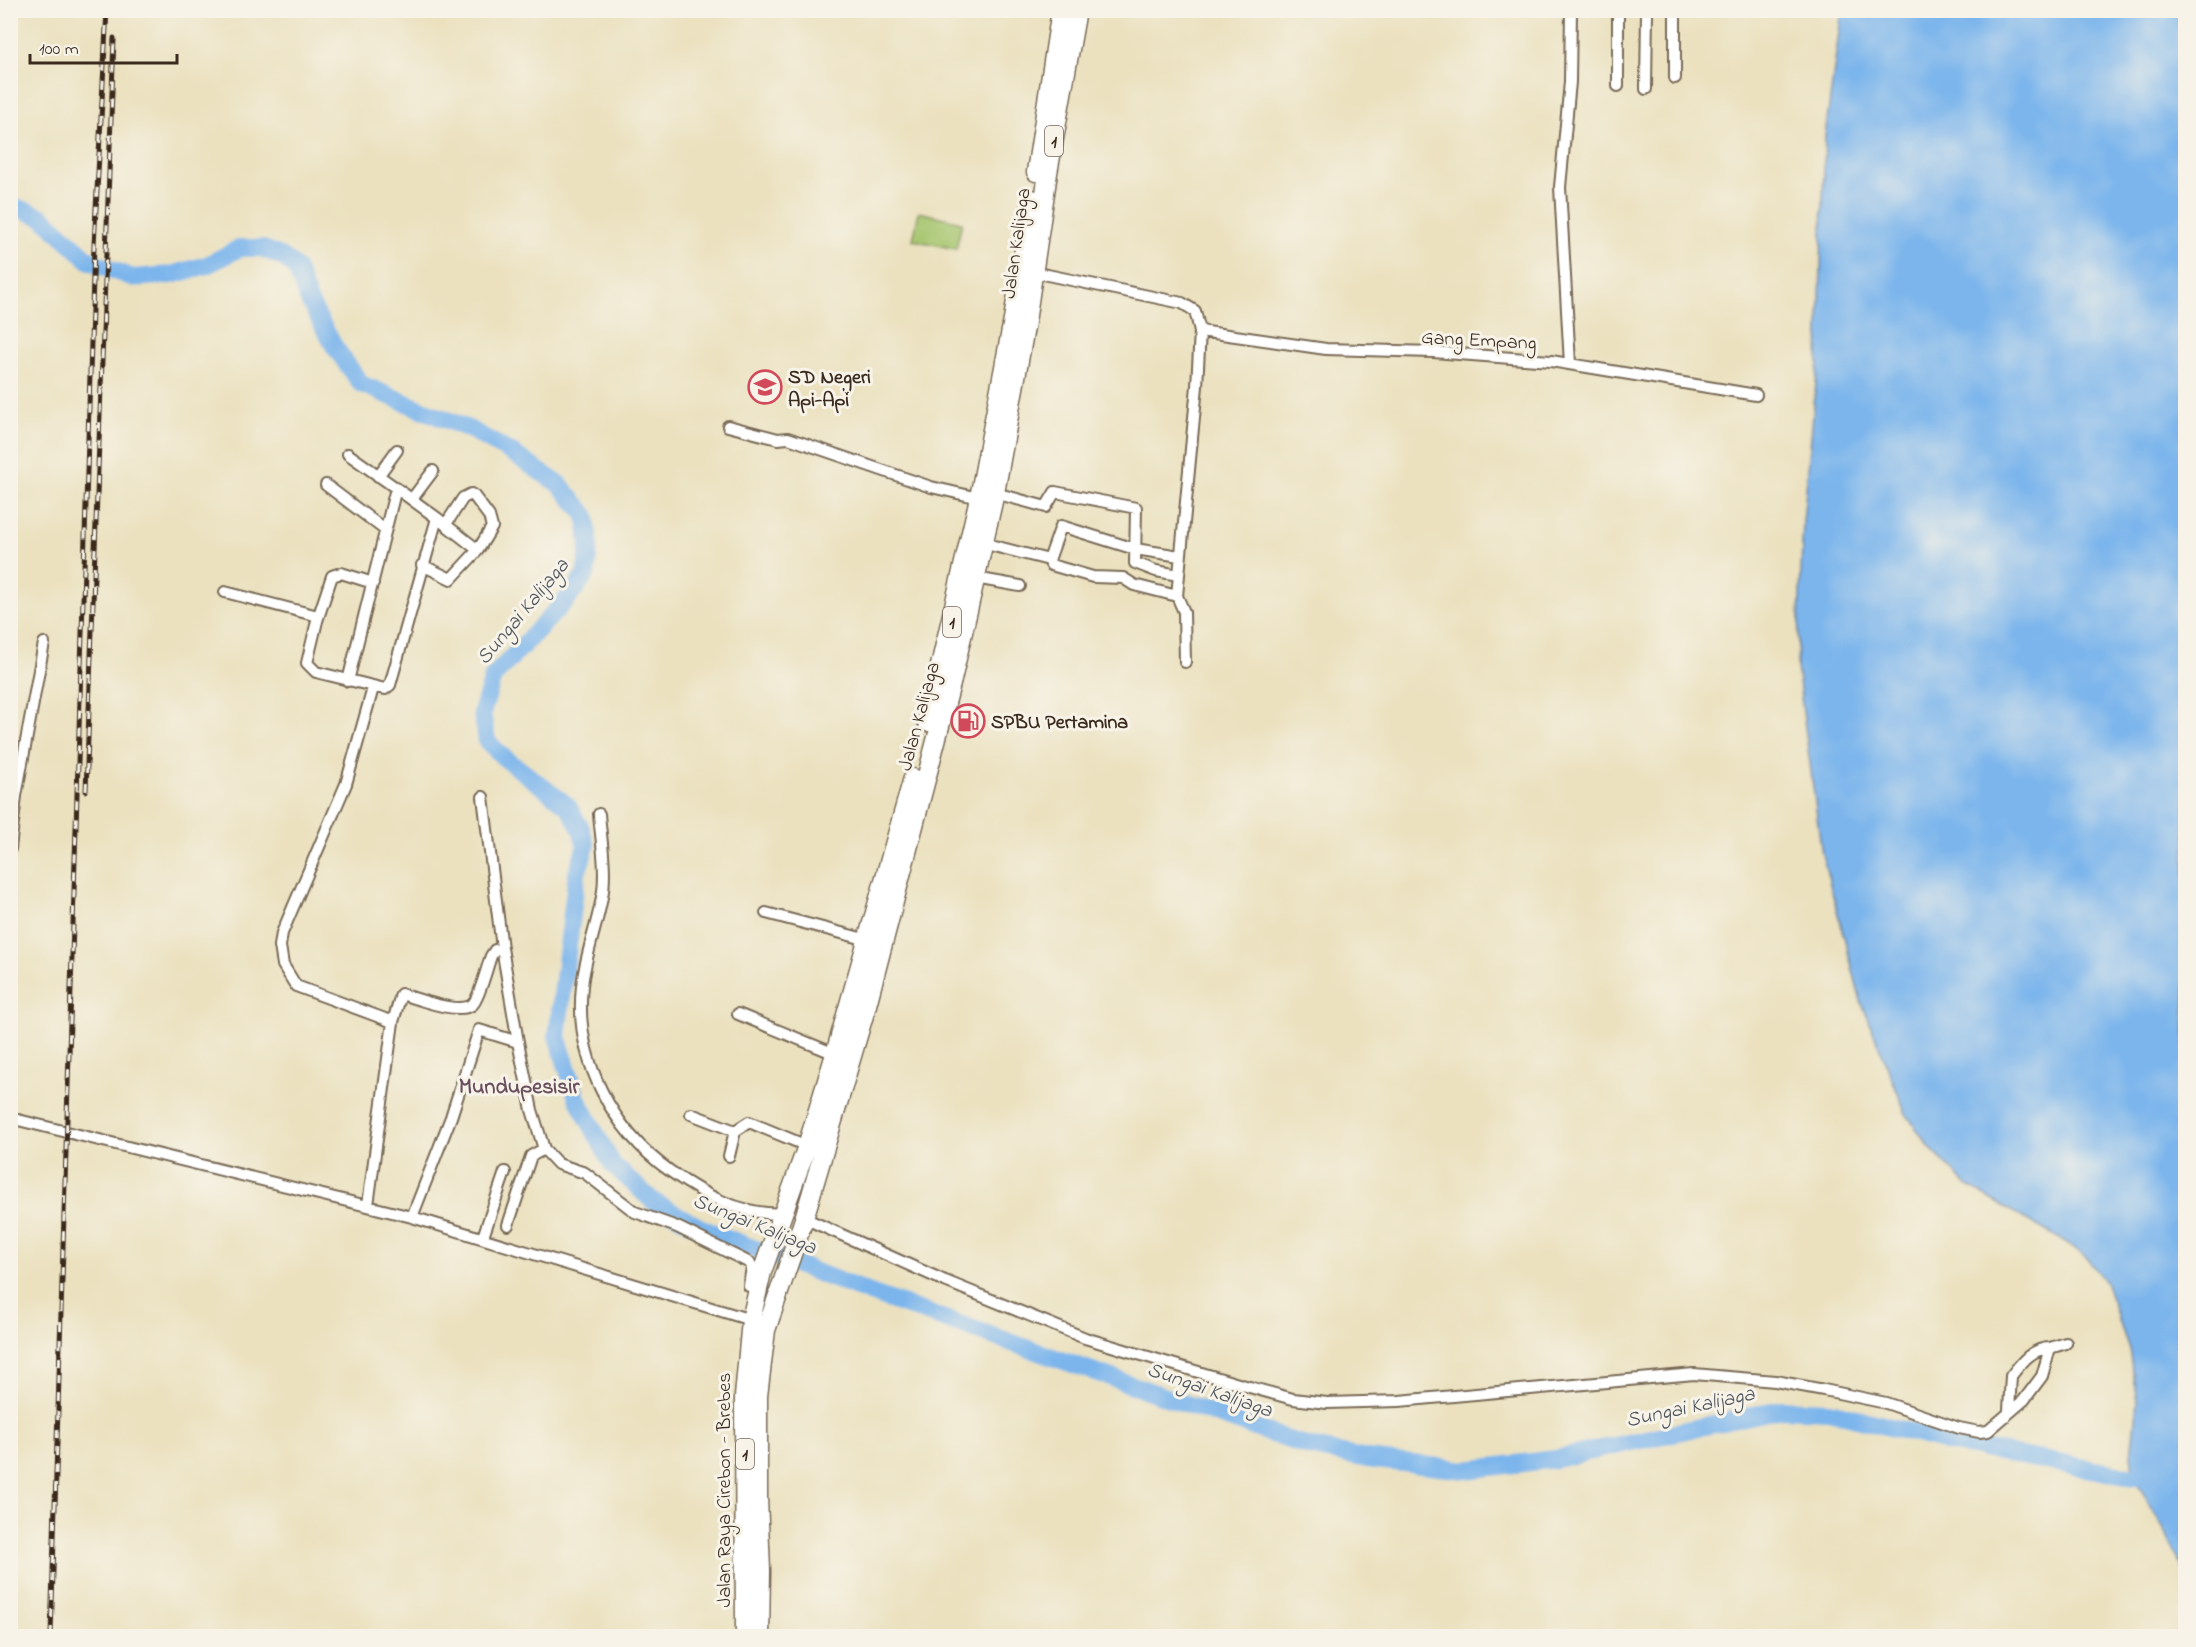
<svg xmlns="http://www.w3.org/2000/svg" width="2196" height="1647" font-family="'Indie Flower',sans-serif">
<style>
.green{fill:#a5c56d;stroke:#707846;stroke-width:1.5}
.water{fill:#7bb5ec;stroke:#5b7085;stroke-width:1.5}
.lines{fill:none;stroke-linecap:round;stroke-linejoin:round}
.river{stroke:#7bb5ec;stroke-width:18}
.minor-casing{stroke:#796a56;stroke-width:14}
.trunk-casing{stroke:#796a56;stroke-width:21}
.minor{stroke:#fff;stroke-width:10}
.trunk{stroke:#fff;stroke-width:18}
.rail-casing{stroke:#3b2a1e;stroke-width:5}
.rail{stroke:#f7f3e8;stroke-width:3;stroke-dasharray:9;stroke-linecap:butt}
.labels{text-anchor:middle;stroke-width:6;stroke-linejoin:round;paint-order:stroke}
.shield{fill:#f7f3e8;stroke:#73665b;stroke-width:1.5}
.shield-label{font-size:18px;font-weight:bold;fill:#3b2a1e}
.street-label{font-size:20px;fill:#3b2a1e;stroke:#f7f3e8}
.poi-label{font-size:20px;font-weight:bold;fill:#3b2a1e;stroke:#f7f3e8;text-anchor:start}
.water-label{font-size:21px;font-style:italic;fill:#4e545c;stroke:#f7f3e8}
.quarter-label{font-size:22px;font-weight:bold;fill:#694f5e;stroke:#f7f3e8}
</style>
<rect width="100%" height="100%" fill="#f7f3e8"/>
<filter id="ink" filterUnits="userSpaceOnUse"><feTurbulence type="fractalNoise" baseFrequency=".0167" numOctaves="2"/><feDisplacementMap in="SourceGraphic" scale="12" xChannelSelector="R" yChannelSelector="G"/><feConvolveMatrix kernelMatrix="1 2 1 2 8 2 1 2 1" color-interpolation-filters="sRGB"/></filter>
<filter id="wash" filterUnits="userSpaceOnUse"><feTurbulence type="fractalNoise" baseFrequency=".008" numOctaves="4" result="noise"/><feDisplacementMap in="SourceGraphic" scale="24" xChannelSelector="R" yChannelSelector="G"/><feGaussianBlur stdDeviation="1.35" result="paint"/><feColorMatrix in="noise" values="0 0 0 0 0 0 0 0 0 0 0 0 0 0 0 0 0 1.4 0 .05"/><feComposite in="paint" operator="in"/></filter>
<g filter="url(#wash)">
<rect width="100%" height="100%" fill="#ebe1bf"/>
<path class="green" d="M 919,212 L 962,222 L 956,249 L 913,240 Z"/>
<path class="water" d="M 1842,10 L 2185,11 L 2185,1575 L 2166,1533 L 2134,1477 L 2131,1456 L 2137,1401 L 2129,1349 L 2105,1282 L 2087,1258 L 2067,1243 L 1968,1186 L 1930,1148 L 1906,1114 L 1861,1001 L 1822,854 L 1797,667 L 1803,522 L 1818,362 L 1825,136 Z"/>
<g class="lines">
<path class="river" d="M 10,205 L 42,217 L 90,261 L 133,278 L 171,275 L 207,265 L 240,248 L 261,248 L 283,257 L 296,268 L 308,299 L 334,346 L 361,384 L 471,430 L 512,453 L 560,485 L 586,515 L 589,545 L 586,574 L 569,597 L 493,677 L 482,713 L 487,741 L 502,756 L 568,806 L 581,829 L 586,846 L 577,873 L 557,1036 L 577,1098 L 612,1164 L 654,1202 L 701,1228 L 870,1293 L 1309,1447 L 1367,1459 L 1466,1470 L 1556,1459 L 1781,1409 L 1830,1411 L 1950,1443 L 2134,1477"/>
</g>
</g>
<g filter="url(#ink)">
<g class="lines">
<defs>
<path id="minor" d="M 1618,10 L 1618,86
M 1675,78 L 1675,10
M 1646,89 L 1647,10
M 1033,272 L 1182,303 L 1195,311 L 1200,331 L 1197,386 L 1177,596 L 1184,612 L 1185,662
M 1200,331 L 1326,349 L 1433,352 L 1551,361 L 1756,395
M 1570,364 L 1560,187 L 1570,82 L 1571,10
M 728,426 L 778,439 L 788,438 L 931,487 L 979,498
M 348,454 L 396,488
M 378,476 L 397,450
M 326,485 L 385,530
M 995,493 L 1046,507 L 1055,492 L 1136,508 L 1135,563 L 1156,571 L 1179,575
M 412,499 L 433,471
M 446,524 L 463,498 L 471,494 L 474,496 L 489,516 L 492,527 L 478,550
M 982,543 L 1049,560 L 1051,565 L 1093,577 L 1123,578 L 1134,585 L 1177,596
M 1049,560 L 1061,526 L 1135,549 L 1180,556
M 975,578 L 1020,586
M 373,583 L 341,573 L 332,576 L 317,621 L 307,663 L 316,672 L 385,689 L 390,685 L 437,518 L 478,550 L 451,579 L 422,565
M 225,592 L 318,616
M 348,681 L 396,488 L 437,518
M 373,688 L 346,784 L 282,933 L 280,946 L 283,965 L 296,986 L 393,1022
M 483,797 L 502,948
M 599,814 C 601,840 607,871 602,897 C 597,926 585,956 582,986 C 574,1058 612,1130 670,1171 C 705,1196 740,1214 783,1214
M 10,849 L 16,796 L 44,643
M 766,913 L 868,940
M 738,1014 L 835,1054
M 691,1114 L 735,1131
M 10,1118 L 412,1217 L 751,1320
M 729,1156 L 735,1131 L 749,1122 L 807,1146
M 368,1205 L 393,1022 L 401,994 C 416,998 460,1016 473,1004 C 480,996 487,967 491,956 L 495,950 L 502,948 L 518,1042 L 532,1110 L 544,1149 L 558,1164 L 585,1173 L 635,1212 L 677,1227 L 750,1263 L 752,1267 L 749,1286 L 758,1290
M 412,1217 L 451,1117 L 479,1030 L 518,1042
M 804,1218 L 945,1281 L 1085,1338 L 1235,1383 L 1293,1399 L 1327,1403 L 1399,1401 L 1694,1374 L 1775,1381 L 1824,1390 L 1886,1403 L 1959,1428 L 1979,1432 L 1988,1431 L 2024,1400 L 2042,1376 L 2050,1348 L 2066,1343
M 508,1225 L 531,1156 L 544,1149
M 483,1237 L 505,1172
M 2009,1410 L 2011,1376 C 2021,1363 2032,1348 2050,1348"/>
<path id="trunk" d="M 1036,172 L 1061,10
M 927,722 L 979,498 L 1013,320 L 1032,199
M 745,1636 L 744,1397 L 751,1320 L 762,1272 L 807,1146 L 835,1054 L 913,778
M 760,1636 L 761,1570 L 758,1498 L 758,1396 L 766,1330 L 803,1222 L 867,1005 L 952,680 L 995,493 L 1026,322 L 1048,173 L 1077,10"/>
</defs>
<use href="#minor" class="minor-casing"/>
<use href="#trunk" class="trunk-casing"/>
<use href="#minor" class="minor"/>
<use href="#trunk" class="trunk"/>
<defs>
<path id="rail" d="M 86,791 L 114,38
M 51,1636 L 94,245 L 107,10"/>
</defs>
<use href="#rail" class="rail-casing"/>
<use href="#rail" class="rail"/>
</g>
</g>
<defs>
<symbol id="school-ring" viewBox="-11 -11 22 22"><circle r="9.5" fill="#f7f3e8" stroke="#d1495b" stroke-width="1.5"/><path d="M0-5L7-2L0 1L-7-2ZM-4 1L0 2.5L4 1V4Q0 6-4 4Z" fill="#d1495b"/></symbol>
<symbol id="fuel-ring" viewBox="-11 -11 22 22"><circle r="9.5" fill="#f7f3e8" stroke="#d1495b" stroke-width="1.5"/><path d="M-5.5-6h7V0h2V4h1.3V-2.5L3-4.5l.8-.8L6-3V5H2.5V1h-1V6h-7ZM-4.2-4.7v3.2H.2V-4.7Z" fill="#d1495b"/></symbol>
</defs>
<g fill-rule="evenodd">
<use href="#school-ring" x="746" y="368" width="38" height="38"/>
<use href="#fuel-ring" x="949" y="702" width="38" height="38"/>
</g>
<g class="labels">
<g class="shield">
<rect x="1045" y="126" width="18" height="30" rx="4.5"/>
<rect x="943" y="607" width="18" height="30" rx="4.5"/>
<rect x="736" y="1439" width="18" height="30" rx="4.5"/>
</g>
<g class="shield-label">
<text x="1054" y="147">1</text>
<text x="952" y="628">1</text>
<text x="745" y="1460">1</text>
</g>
<g class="street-label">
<text transform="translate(1015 243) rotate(-82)" y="7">Jalan Kalijaga</text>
<text transform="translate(1479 339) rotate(3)" y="7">Gang Empang</text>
<text transform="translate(918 716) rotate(-75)" y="7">Jalan Kalijaga</text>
<text transform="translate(723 1490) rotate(-90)" y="7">Jalan Raya Cirebon - Brebes</text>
</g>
<g class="poi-label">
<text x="788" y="383">SD Negeri<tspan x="788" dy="23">Api-Api</tspan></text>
<text x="991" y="728">SPBU Pertamina</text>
</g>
<g class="water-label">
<text transform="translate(522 611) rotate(-50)" y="7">Sungai Kalijaga</text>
<text transform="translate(755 1223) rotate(22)" y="7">Sungai Kalijaga</text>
<text transform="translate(1210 1389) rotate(19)" y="7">Sungai Kalijaga</text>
<text transform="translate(1690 1406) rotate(-12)" y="7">Sungai Kalijaga</text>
</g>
<g class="quarter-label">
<text x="519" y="1093">Mundupesisir</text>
</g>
</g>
<rect width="2196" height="1647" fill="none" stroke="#f7f3e8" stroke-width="36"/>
<path d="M30 54v9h147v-9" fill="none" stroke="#3b2a1e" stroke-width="3"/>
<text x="39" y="54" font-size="18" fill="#3b2a1e" stroke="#f7f3e8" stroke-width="4.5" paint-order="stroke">100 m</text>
</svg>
